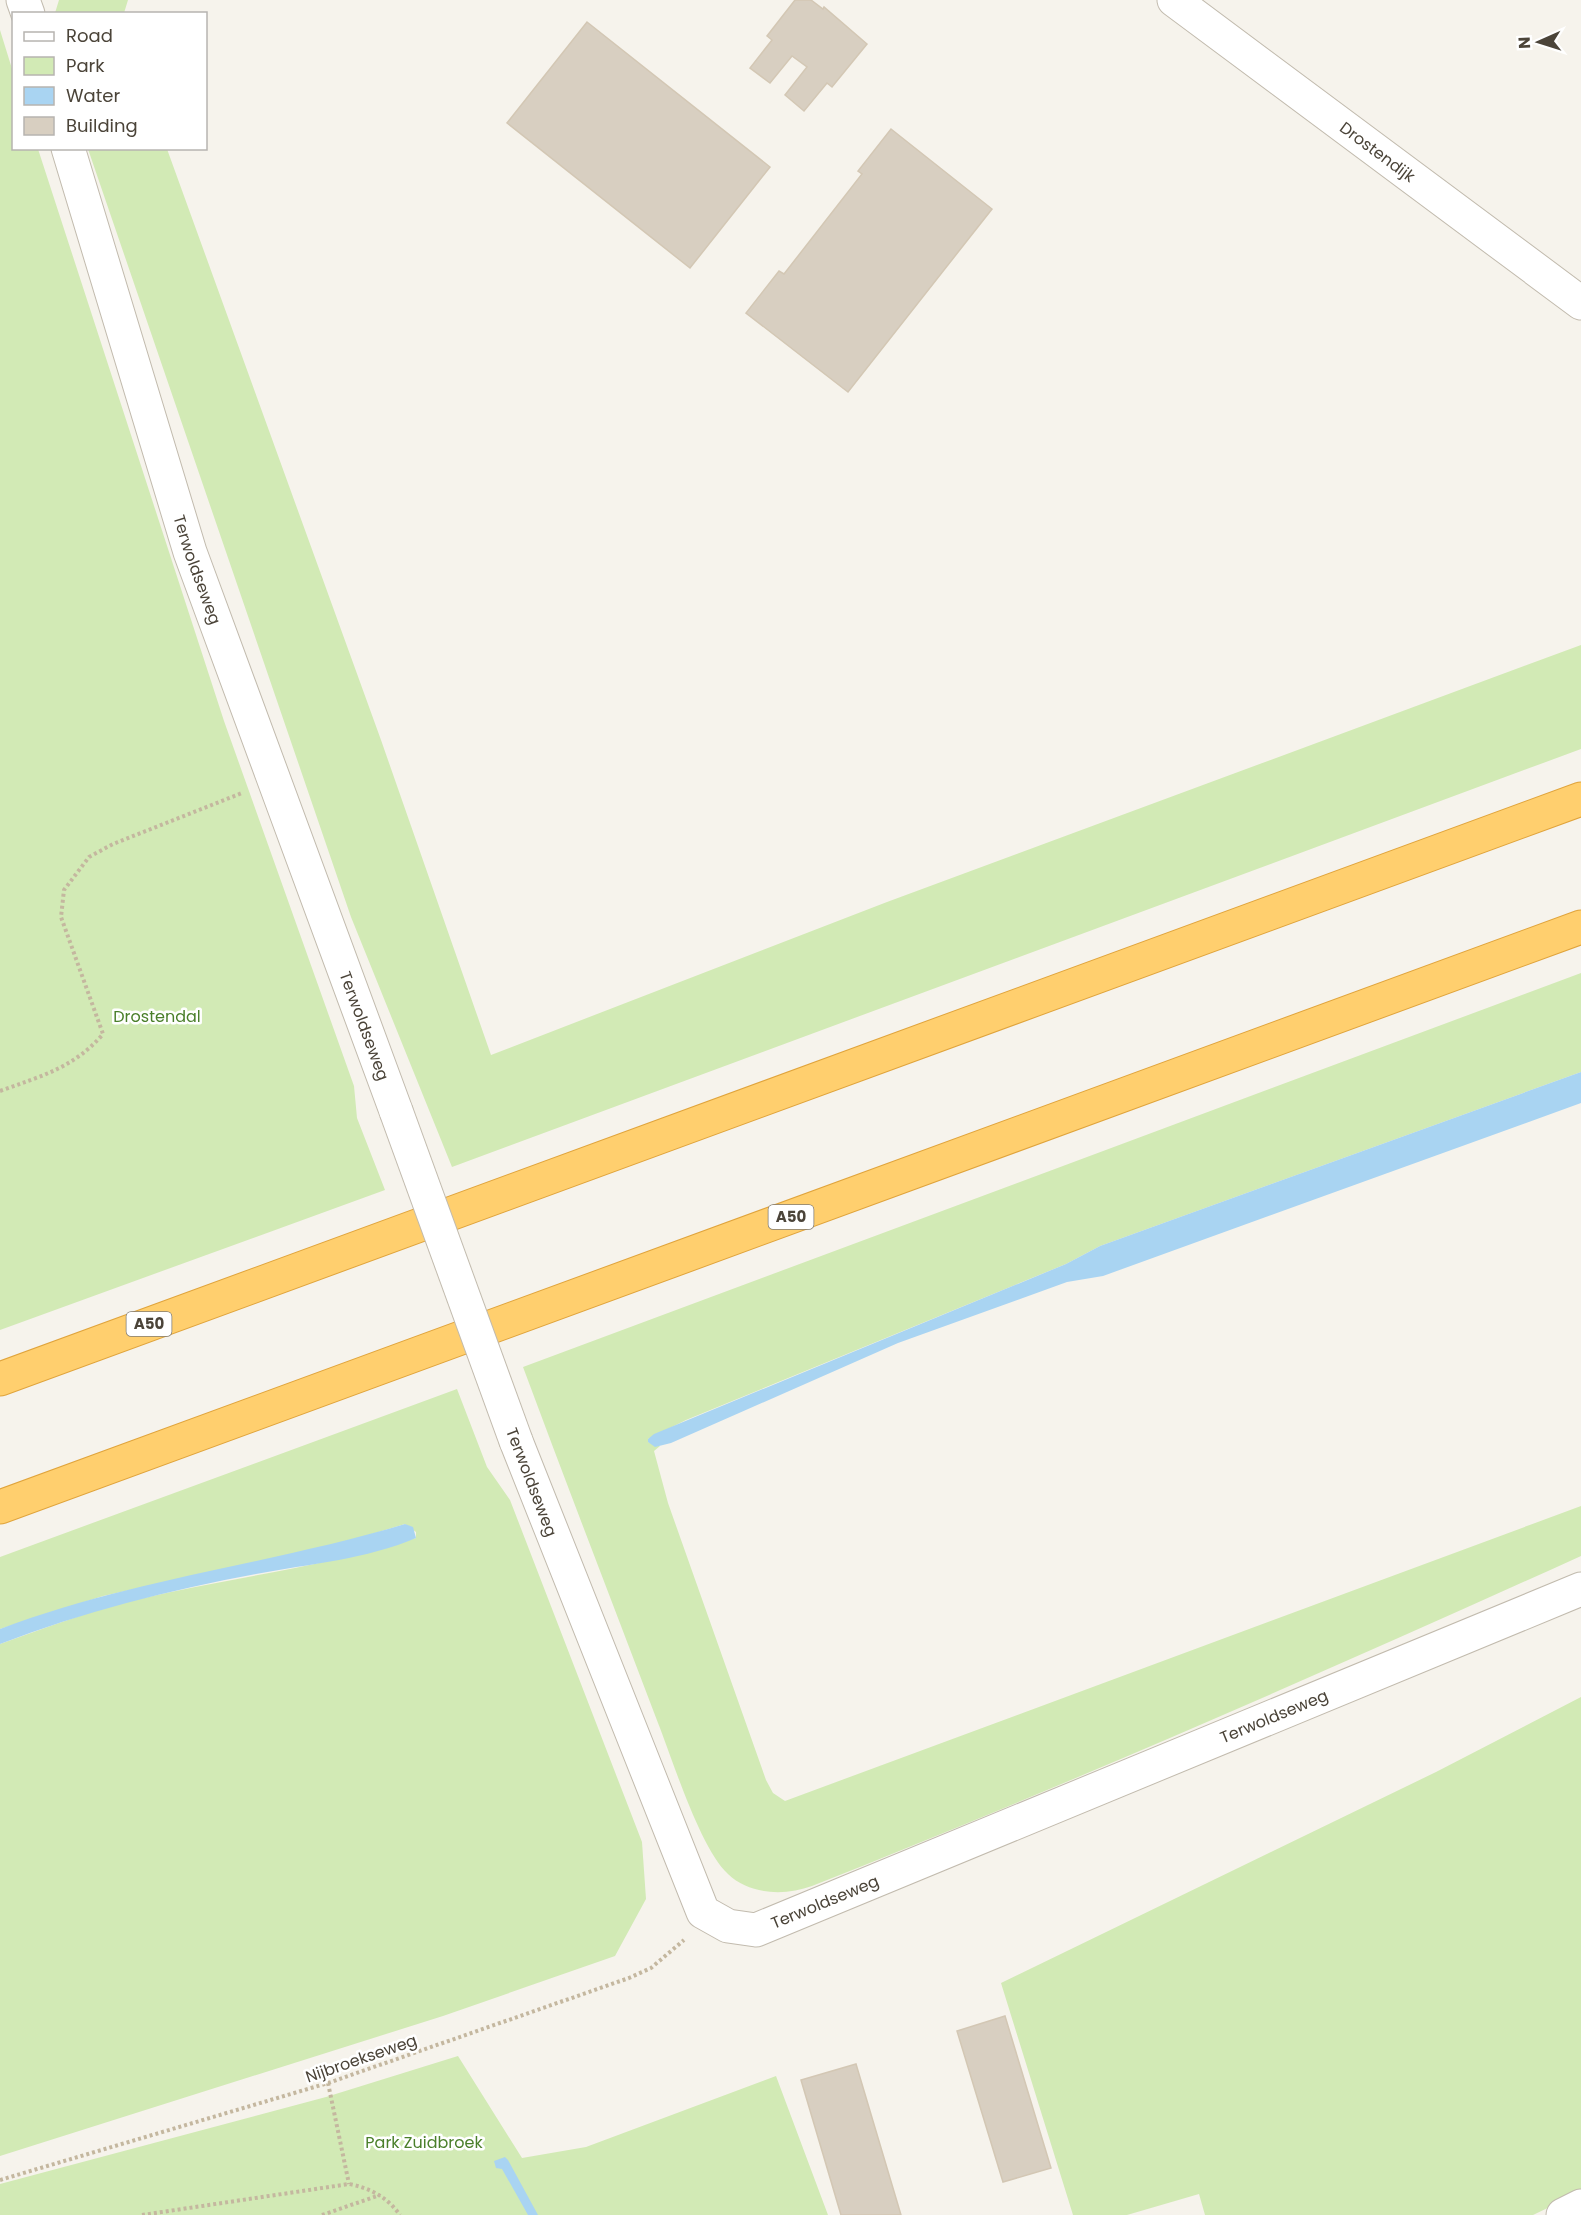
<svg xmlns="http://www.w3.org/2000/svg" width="1581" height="2215" font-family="Poppins,sans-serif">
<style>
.green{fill:#d2eab5}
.water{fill:#a9d4f2}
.building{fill:#d8cfc1;stroke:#d3c7b4;stroke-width:1.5}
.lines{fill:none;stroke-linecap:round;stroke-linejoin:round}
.minor-casing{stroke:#c2bbae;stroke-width:35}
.tertiary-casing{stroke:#c2bbae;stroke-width:35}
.motorway-casing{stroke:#e0a43c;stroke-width:35}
.path{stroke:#c4b79f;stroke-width:4;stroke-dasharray:3 3;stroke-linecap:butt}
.minor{stroke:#fff;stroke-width:33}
.tertiary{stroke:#fff;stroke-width:33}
.motorway{stroke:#ffcf6e;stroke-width:33}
.tertiary-bridge-casing{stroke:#c2bbae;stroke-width:35;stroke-linecap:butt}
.tertiary-bridge{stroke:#fff;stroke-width:33}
.labels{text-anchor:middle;stroke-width:5;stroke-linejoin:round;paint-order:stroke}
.shield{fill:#fff;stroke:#817c74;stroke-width:1.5}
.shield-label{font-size:15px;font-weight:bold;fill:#4b4439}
.street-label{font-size:16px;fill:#4b4439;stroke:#fff}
.park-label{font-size:16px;fill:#4a7f2a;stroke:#fff}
</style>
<rect width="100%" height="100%" fill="#f6f3ec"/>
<path class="green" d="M 59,0 L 128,0 L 124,13 L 55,13 Z
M 0,30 L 13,72 L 14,148 L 38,149 L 224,721 L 354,1086 L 357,1118 L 385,1190 L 0,1330 Z
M 88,149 L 167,149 L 381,740 L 491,1055 L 887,902 L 1581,645 L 1581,749 L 452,1167 L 351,917 Z
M 1581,973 L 1581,1072 L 1100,1246 L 1066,1264 L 686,1420 L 648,1439 L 648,1442 L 660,1446 L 654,1451 L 668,1503 L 766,1780 L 773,1793 L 785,1801 L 1581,1506 L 1581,1556 C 1327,1671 1072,1783 812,1886 C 785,1896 750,1895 728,1874 C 700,1848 673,1761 658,1723 C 613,1604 567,1486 523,1367 Z
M 457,1389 L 487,1467 L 510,1500 L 642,1842 L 646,1899 L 615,1956 L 443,2016 L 0,2156 L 0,1644 C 45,1628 89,1611 135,1600 C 228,1578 325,1567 416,1538 L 416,1532 L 405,1524 L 342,1543 L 103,1596 L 0,1629 L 0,1557 Z
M 1581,1697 L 1581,2192 L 1533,2215 L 1205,2215 L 1199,2194 L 1127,2215 L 1073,2215 L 1001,1983 L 1436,1772 Z
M 458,2056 L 522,2158 L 586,2147 L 776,2076 L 828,2215 L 0,2215 L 0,2184 L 326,2097 Z"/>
<path class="water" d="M 1581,1072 L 1581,1103 L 1103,1276 L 1067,1282 L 898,1343 L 671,1443 L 655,1447 L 648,1442 L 648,1439 L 654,1434 L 1066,1264 L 1100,1246 Z
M 405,1524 L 413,1527 L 416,1538 C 367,1559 309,1564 256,1574 C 169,1590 83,1612 0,1644 L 0,1629 C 131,1579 272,1564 405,1524 Z
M 505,2157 L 508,2160 L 538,2215 L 528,2215 L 502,2169 L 496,2168 L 494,2161 Z"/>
<path class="building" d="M 795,0 L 811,0 L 823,9 L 824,7 L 867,44 L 832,87 L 827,83 L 804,111 L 785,95 L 807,67 L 792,56 L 770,83 L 750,68 L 772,40 L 767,36 Z
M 587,22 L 770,167 L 690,268 L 507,123 Z
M 891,129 L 992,209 L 848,392 L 746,313 L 779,271 L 784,274 L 862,174 L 858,171 Z
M 1005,2016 L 1051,2168 L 1003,2182 L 957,2031 Z
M 856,2064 L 901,2215 L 841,2215 L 801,2080 Z"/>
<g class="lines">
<defs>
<g id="minor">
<path id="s1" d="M 1174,0 L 1581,303"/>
<path d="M 1563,2215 L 1581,2206"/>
</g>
<g id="tertiary">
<path d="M 23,0 L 28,14"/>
<path id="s2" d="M 68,148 L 190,552 L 396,1111"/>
<path id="s3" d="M 516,1441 L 703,1912 L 728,1926 L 756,1930 L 1581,1589"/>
</g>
<path id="motorway" d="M 0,1379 L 1581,799
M 0,1507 L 1581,927"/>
</defs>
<use href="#minor" class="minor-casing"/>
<use href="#tertiary" class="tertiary-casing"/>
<use href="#motorway" class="motorway-casing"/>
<path class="path" d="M 0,1091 C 41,1076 74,1068 103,1034 L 61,917 L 64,890 L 89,857 L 113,844 L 242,793
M 328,2083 L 349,2184
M 0,2180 L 328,2083 L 629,1978 L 651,1968 L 684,1940
M 142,2215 L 349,2184 C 370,2188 387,2197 400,2215
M 322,2215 L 380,2195"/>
<use href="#minor" class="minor"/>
<use href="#tertiary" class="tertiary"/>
<use href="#motorway" class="motorway"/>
<defs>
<path id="tertiary-bridge" d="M 396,1111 L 516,1441"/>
</defs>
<use href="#tertiary-bridge" class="tertiary-bridge-casing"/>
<use href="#tertiary-bridge" class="tertiary-bridge"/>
</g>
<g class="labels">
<g class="shield">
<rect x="768.5" y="1205" width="45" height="24" rx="4.5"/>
<rect x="126.5" y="1312" width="45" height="24" rx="4.5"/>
</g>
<g class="shield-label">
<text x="791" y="1222">A50</text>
<text x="149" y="1329">A50</text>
</g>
<g class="street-label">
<text dy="6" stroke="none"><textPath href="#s1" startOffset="254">Drostendijk</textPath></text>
<text dy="6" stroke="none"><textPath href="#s2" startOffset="441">Terwoldseweg</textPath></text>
<text dy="6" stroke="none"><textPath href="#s2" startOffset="927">Terwoldseweg</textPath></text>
<text transform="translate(532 1482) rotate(69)" y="6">Terwoldseweg</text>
<text dy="6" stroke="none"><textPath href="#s3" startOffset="1124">Terwoldseweg</textPath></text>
<text dy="6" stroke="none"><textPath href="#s3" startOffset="638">Terwoldseweg</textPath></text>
<text transform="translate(361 2058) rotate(-19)" y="6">Nijbroekseweg</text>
</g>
<g class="park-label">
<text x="157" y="1022">Drostendal</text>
<text x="424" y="2148">Park Zuidbroek</text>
</g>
</g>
<rect x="12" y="12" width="195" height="138" fill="#ffffff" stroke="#b7b4b0" stroke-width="1.5"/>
<rect x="24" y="32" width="30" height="9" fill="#ffffff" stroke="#b7b4b0" stroke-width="1.5"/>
<text x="66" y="42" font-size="18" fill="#4b4439">Road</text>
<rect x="24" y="57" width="30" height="18" fill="#d2eab5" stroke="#b7b4b0" stroke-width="1.5"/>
<text x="66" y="72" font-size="18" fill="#4b4439">Park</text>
<rect x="24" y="87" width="30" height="18" fill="#a9d4f2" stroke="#b7b4b0" stroke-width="1.5"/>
<text x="66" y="102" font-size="18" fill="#4b4439">Water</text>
<rect x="24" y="117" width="30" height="18" fill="#d8cfc1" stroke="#b7b4b0" stroke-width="1.5"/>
<text x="66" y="132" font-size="18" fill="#4b4439">Building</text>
<g transform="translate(1539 42) rotate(267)" stroke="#ffffff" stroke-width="4.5" paint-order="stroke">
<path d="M0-4.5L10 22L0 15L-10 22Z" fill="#4b4439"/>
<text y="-9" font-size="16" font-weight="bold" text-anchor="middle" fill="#4b4439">N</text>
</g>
</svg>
